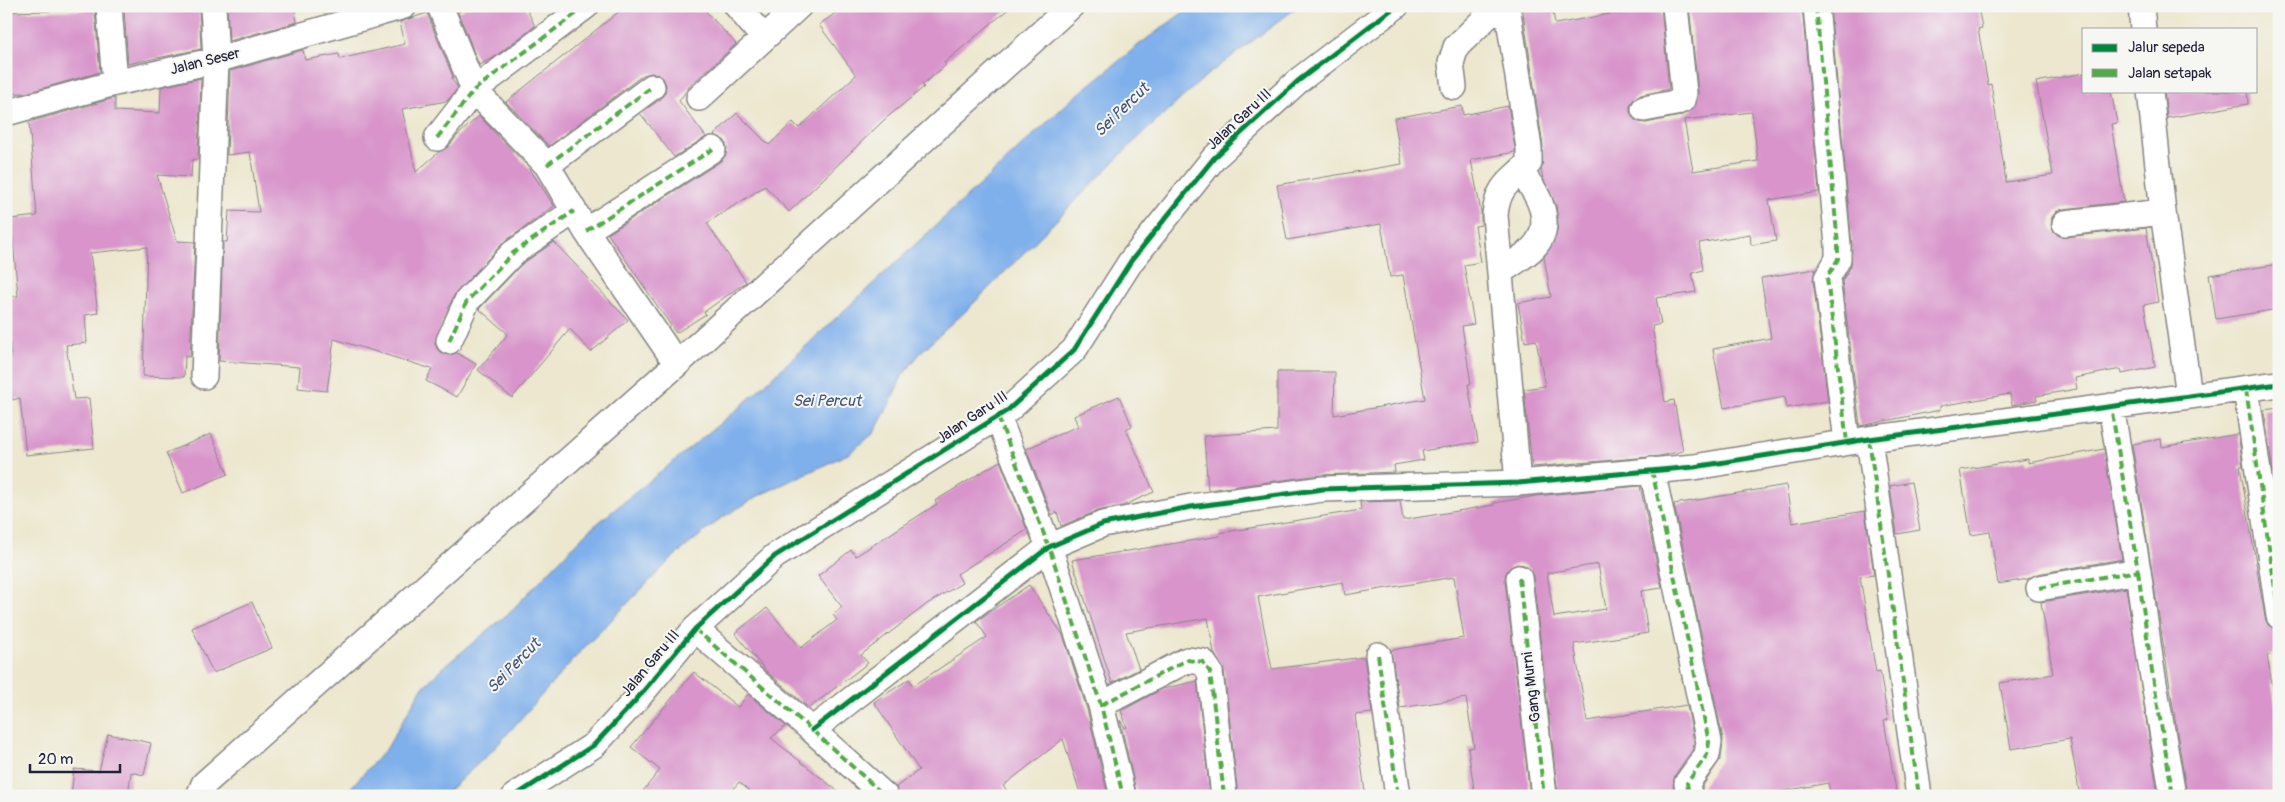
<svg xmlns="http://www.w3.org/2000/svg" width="2285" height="802" font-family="Pangolin,sans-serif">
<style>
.water{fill:#80b0eb;stroke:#516993}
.building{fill:#d894cb;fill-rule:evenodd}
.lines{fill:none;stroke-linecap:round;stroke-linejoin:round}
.minor-casing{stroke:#878484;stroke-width:28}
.minor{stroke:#fff;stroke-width:25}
.quiet{stroke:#53aa46;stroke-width:4;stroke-dasharray:8 4;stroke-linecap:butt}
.cycleway-casing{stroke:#f6f6f2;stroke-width:8}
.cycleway{stroke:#00873e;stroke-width:5}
.labels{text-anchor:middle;stroke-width:4;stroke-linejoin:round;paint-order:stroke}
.street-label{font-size:15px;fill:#22223b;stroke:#f6f6f2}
.water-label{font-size:16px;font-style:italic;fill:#435479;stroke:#f6f6f2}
</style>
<rect width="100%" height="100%" fill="#f6f6f2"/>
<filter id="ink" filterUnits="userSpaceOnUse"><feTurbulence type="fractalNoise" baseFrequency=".02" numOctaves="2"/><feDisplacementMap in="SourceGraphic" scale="10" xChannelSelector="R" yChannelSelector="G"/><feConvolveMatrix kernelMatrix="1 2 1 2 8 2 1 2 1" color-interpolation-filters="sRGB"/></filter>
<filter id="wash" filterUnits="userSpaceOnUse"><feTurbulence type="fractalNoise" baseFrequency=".0096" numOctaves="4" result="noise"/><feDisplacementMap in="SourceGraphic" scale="20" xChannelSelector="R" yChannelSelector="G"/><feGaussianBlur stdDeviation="1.12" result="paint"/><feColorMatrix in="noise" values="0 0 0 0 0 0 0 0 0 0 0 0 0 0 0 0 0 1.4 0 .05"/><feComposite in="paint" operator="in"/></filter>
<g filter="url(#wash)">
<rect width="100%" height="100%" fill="#ece7ce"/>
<path class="water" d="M 1192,6 L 1299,6 L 1206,76 L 1134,142 L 969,308 L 922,351 L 902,376 L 889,405 L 874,433 L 848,454 L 760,495 L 720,519 L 671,559 L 579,653 L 493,750 L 443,796 L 343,796 L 387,748 L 422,688 L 446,665 L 509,613 L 587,532 L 739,408 L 1071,100 L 1141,43 Z"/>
<g id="blocks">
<path class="building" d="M 128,6 L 199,6 L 201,49 L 128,64 L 124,9 L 129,9 Z
M 227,6 L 294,6 L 297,22 L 229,41 Z
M 470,6 L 525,6 L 535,26 L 493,58 L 479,65 L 458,12 Z
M 626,6 L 701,6 L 736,44 L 689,87 L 679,101 L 706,137 L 674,157 L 640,113 L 661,99 L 665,92 L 666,85 L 663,78 L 657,74 L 651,73 L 643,75 L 549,146 L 506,102 Z
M 845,6 L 1012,6 L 944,63 L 946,65 L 922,85 L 924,87 L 884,120 L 789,212 L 765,186 L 707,223 L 746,282 L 704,312 L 706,314 L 676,333 L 608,234 L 721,161 L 726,155 L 727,148 L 725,141 L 714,135 L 737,113 L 769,145 L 793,122 L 799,128 L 856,75 L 819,25 Z
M 1522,6 L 1552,6 L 1555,24 L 1610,14 L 1608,6 L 1661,6 L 1669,89 L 1641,95 L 1634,99 L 1630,105 L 1630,112 L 1634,119 L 1639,122 L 1646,123 L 1680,116 L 1692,110 L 1696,104 L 1698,92 L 1689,6 L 1802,6 L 1819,192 L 1769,200 L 1776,241 L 1751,245 L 1750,234 L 1699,243 L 1703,270 L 1692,273 L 1696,292 L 1656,298 L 1661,324 L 1652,326 L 1665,402 L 1674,400 L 1683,451 L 1660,456 L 1532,467 L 1524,389 L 1545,386 L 1536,340 L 1525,342 L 1518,303 L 1551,297 L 1544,257 L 1556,236 L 1558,222 L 1556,205 L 1543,178 L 1541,170 L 1543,146 ZM 1752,112 L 1758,161 L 1693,171 L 1684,120 Z
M 1830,6 L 1978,6 L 1982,28 L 1978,29 L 1988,85 L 1991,84 L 2006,182 L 2053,175 L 2036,82 L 2084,73 L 2084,91 L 2111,91 L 2117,123 L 2111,124 L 2124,202 L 2063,209 L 2057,211 L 2052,217 L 2051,225 L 2053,231 L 2059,236 L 2066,237 L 2146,228 L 2158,302 L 2144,305 L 2155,367 L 2122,374 L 2121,369 L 2075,378 L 2077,389 L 2036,396 L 2037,400 L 2012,405 L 2010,394 L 1940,406 L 1940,410 L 1860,426 L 1842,281 L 1851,266 L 1852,245 Z
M 95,10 L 100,72 L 26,93 L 6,94 L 6,12 Z
M 427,13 L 453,77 L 451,78 L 458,88 L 447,101 L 402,109 L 416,172 L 439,152 L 448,147 L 458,135 L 479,116 L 530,169 L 554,206 L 503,243 L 454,295 L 435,342 L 437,349 L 443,354 L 450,355 L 457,353 L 476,364 L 457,397 L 426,381 L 432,369 L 334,339 L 327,391 L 298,388 L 300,367 L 219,361 L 223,242 L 227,242 L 229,211 L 259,212 L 250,152 L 227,155 L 230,71 L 303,50 L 305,60 L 339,54 L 340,59 L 405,44 L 400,22 Z
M 201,78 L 198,159 L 192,160 L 191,177 L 157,175 L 177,241 L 195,242 L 190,357 L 185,356 L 184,377 L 143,376 L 147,247 L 90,253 L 98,313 L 85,315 L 87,343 L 66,345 L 74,399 L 89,398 L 94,448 L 26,455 L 20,398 L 12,400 L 6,360 L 11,358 L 6,297 L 18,296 L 11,219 L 37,216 L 29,122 L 115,98 L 115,111 L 160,113 L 161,87 Z
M 2164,91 L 2247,91 L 2248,104 L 2167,118 Z
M 1462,106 L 1463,115 L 1508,106 L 1515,149 L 1515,152 L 1471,160 L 1481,212 L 1481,225 L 1475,226 L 1481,262 L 1464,265 L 1474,324 L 1462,326 L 1471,384 L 1468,384 L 1478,442 L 1422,451 L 1424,460 L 1394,465 L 1395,472 L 1321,475 L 1208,490 L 1204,436 L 1277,431 L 1277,372 L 1335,372 L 1334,415 L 1425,399 L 1403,275 L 1390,277 L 1381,224 L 1287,240 L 1277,185 L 1402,164 L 1394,118 Z
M 554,242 L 628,320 L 591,352 L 570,329 L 512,398 L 478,370 L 508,334 L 479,309 L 522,264 Z
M 2279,264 L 2279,309 L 2216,319 L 2209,275 Z
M 1815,269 L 1813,280 L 1828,401 L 1787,408 L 1785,397 L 1724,408 L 1713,349 L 1771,338 L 1761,278 Z
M 1119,396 L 1132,426 L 1126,429 L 1154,492 L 1122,506 L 1097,511 L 1061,526 L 1057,512 L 1052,515 L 1026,449 L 1078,426 L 1074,416 Z
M 2279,408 L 2279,487 L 2275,487 L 2264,410 Z
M 211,434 L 228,474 L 183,493 L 166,453 Z
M 2238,434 L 2243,466 L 2240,466 L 2265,618 L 2268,625 L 2279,630 L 2279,654 L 2267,655 L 2279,726 L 2279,796 L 2187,796 L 2132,444 L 2161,439 L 2162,447 Z
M 2104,449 L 2122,559 L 2037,574 L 2028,579 L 1998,584 L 1990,532 L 1971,535 L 1960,470 L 2028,459 L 2028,463 Z
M 1000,461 L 1027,530 L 957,574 L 962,583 L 927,604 L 861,655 L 868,663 L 809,708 L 765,670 L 735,633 L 767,608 L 801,648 L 837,620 L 833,615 L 842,607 L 818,576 L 851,550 L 856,556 L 937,504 L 935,501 Z
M 1911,482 L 1920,530 L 1897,534 L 1890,486 Z
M 1786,485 L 1792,523 L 1865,511 L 1874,575 L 1860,577 L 1876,672 L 1880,671 L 1888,720 L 1884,721 L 1897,796 L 1831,796 L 1828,783 L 1779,792 L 1780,796 L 1703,796 L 1702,787 L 1721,758 L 1723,739 L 1674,504 Z
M 1640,486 L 1662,588 L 1641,591 L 1648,633 L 1574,644 L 1587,721 L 1687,705 L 1694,742 L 1693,749 L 1675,775 L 1673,785 L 1674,796 L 1558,796 L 1533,576 L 1530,569 L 1524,565 L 1517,564 L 1510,567 L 1506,573 L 1505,580 L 1530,796 L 1475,796 L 1468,748 L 1474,747 L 1466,698 L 1400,708 L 1391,650 L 1464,638 L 1454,577 L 1345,595 L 1343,582 L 1258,597 L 1272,669 L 1364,657 L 1372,713 L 1355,715 L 1365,793 L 1347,796 L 1238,796 L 1224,670 L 1214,653 L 1208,618 L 1126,632 L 1139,669 L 1112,683 L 1072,560 L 1220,536 L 1219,533 L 1361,510 L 1360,502 L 1400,501 L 1403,520 L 1494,505 L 1494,503 L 1536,496 ZM 1598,564 L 1606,609 L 1554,617 L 1547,573 Z
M 1029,585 L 1063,635 L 1087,709 L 1108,796 L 1081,796 L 1063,739 L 1003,786 L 1012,796 L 899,796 L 896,787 L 919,770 L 874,702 L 909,679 L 913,686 L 987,637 L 976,621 Z
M 2126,588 L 2158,796 L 2080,796 L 2070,739 L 2011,749 L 2000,683 L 2053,674 L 2041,602 Z
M 252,602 L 272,648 L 213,673 L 192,628 Z
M 694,672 L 738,707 L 748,694 L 786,726 L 771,738 L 844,796 L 756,796 L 739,782 L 727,796 L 639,796 L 660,770 L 631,747 Z
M 1197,681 L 1210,796 L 1137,796 L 1120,720 L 1125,728 L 1127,727 L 1121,711 L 1162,689 Z
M 108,734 L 151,743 L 144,775 L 131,772 L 128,796 L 71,796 L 74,769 L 99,771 Z"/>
</g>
</g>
<g filter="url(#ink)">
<use href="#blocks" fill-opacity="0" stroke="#878484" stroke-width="1"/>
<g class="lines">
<defs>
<path id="minor" d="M 109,6 L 115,83
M 440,6 L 474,90 L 547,165 L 586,231 L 677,364
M 737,6 L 763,37
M 1507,6 L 1529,148 L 1529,163 C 1510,182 1498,185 1495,215 L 1518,483
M 1816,6 L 1838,245 L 1838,259 L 1827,278 L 1847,442
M 2141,6 L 2143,29
M 1454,87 L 1451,63 L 1456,47 L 1498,6
M 2150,91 L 2163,212 L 2189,395
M 699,98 L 799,6
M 1644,109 L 1675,103 L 1682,100 L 1684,93 L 1675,6
M 6,113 L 115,83 L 216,60 L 404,6
M 437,138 L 474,90 L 586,6
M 547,165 L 652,87
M 2065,223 L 2163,212
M 586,231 L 713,149
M 1500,272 C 1510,265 1522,258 1531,250 C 1557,226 1539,193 1520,172
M 449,341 L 467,301 L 513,253 L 574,211
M 204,376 L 216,60 L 213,6
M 2246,389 L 2279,616
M 998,417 L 1049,547 L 1101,705 L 1123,796
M 1869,439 L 1919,796
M 1652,470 L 1709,742 L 1707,755 L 1687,783 L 1689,796
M 2138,571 L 2151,665 L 2173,796
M 1519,578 L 1544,796
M 2039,588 L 2138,571 L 2111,406
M 695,629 L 812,730 L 885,796
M 1378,655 L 1398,796
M 1101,705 L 1187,660 L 1203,662 L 1210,672 L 1224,796
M 812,730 L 1049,547 L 1103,524 L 1191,507 L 1323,489 L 1518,483 L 1694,467 L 1869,439 L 2279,384
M 199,796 L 204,784 L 677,364 L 1071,6
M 515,796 L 594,745 L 636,700 L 695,629 L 775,556 L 1008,410 L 1074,350 L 1131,261 L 1214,158 L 1298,81 L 1396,6"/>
</defs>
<use href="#minor" class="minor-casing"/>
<use href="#minor" class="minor"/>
<path class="quiet" d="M 1816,6 L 1838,245 L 1838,259 L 1827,278 L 1847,442
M 437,138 L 474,90 L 586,6
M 547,165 L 652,87
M 586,231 L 713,149
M 449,341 L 467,301 L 513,253 L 574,211
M 2246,389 L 2279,616
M 998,417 L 1049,547 L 1101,705 L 1123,796
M 1869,439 L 1919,796
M 1652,470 L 1709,742 L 1707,755 L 1687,783 L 1689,796
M 2138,571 L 2151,665 L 2173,796
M 1519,578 L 1544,796
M 2039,588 L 2138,571 L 2111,406
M 695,629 L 812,730 L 885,796
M 1378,655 L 1398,796
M 1101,705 L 1187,660 L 1203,662 L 1210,672 L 1224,796"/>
<defs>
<path id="cycleway" d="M 812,730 L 1049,547 L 1103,524 L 1191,507 L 1323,489 L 1518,483 L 1694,467 L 1869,439 L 2279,384
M 515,796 L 594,745 L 636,700 L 695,629 L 775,556 L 1008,410 L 1074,350 L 1131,261 L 1214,158 L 1298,81 L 1396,6"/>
</defs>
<use href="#cycleway" class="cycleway-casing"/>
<use href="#cycleway" class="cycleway"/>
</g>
</g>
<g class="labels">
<g class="street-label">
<text transform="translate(205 61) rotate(-14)" y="5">Jalan Seser</text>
<text transform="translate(1239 119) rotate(-43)" y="5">Jalan Garu III</text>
<text transform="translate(972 417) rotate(-34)" y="5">Jalan Garu III</text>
<text transform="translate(650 663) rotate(-50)" y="5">Jalan Garu III</text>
<text transform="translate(1531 687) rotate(-97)" y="5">Gang Murni</text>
</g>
<g class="water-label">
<text transform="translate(1121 109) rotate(-44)" y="6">Sei Percut</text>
<text x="827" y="406">Sei Percut</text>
<text transform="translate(513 665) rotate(-46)" y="6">Sei Percut</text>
</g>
</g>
<rect width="2285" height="802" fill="none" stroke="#f6f6f2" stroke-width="25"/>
<rect x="2082" y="28" width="175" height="65" fill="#f6f6f2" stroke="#a1a1a9"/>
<rect x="2092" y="44" width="25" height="8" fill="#00873e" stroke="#a1a1a9"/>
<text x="2128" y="52" font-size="15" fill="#22223b">Jalur sepeda</text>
<rect x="2092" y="69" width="25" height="8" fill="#53aa46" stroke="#a1a1a9"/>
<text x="2128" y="78" font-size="15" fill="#22223b">Jalan setapak</text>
<path d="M30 764v8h90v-8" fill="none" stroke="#22223b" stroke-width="2.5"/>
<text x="38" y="764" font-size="15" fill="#22223b" stroke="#f6f6f2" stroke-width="4" paint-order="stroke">20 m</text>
</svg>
